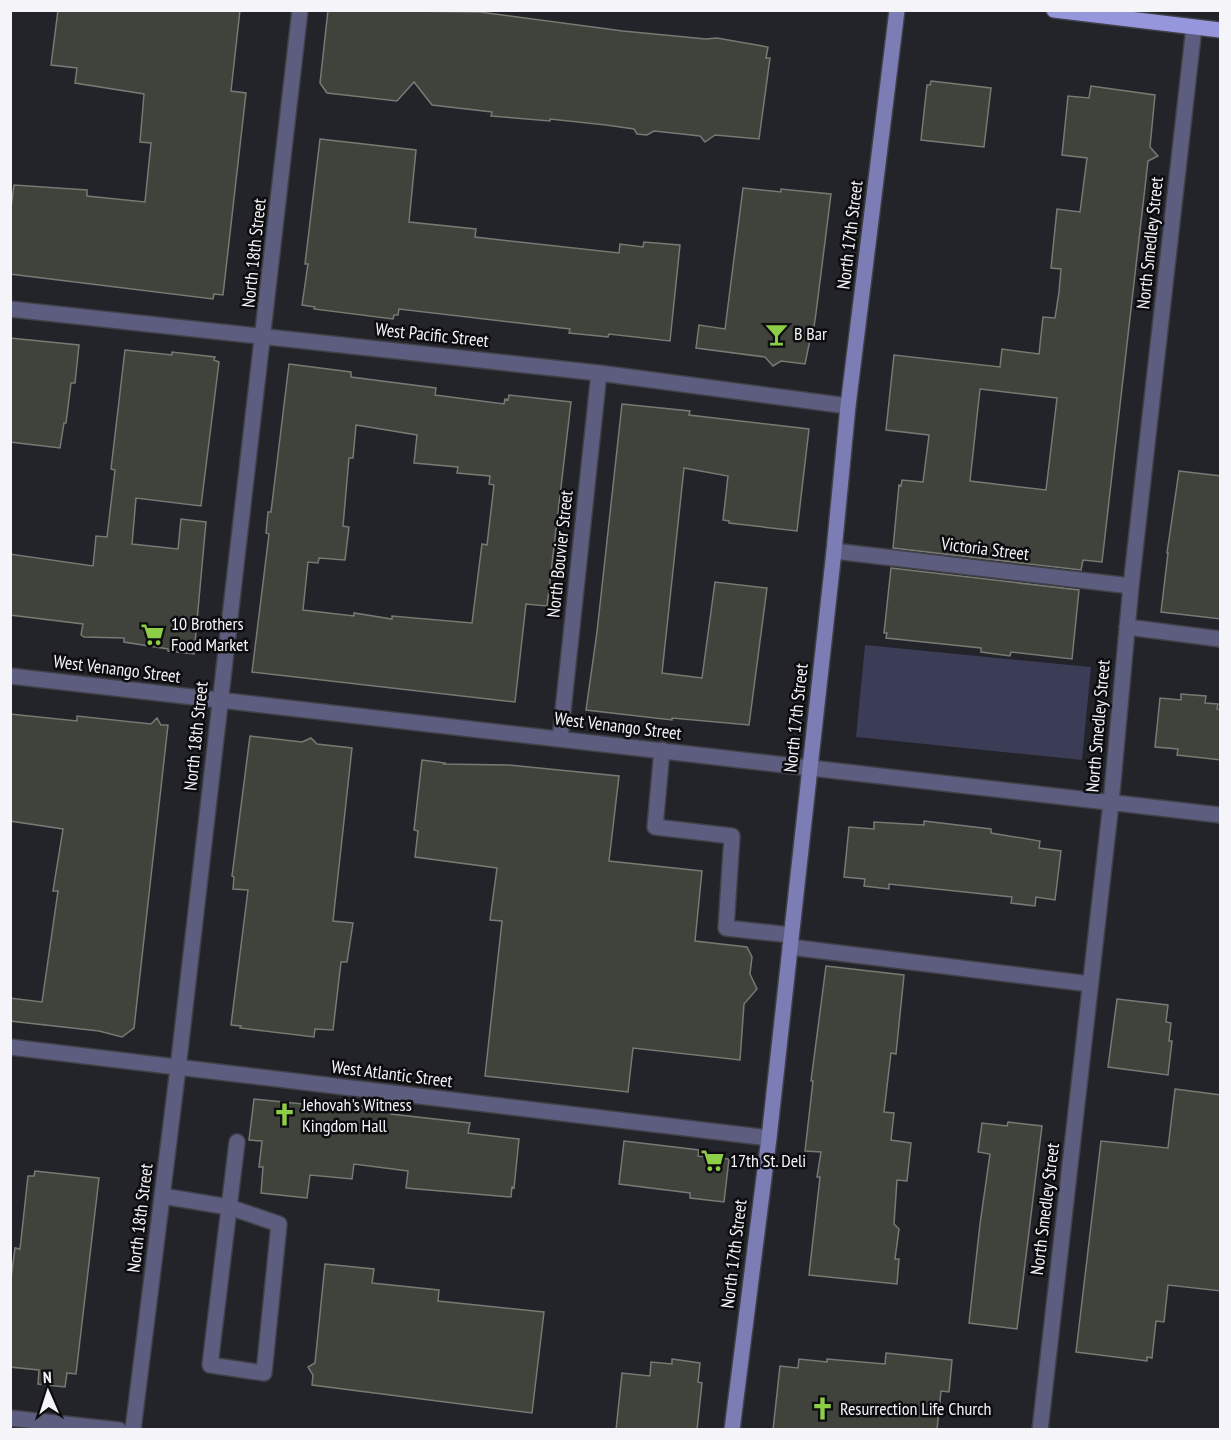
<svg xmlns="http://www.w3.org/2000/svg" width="1231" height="1440" font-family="'PT Sans Narrow',sans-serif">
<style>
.green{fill:#3b3c56}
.building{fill:#3f433c;stroke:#767a72;stroke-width:1.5;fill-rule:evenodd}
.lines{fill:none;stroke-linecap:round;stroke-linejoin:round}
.lane-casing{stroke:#404047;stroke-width:18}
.street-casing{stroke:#404047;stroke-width:18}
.secondary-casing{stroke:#404047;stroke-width:18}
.primary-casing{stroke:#404047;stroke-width:18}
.lane{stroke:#5c5d7f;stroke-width:15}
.street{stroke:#5c5d7f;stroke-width:15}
.secondary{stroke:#7c7db4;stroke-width:15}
.primary{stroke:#9596dc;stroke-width:15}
.labels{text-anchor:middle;stroke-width:5;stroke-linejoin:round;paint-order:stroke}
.street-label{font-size:18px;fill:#f4f4f9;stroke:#0d0d10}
.poi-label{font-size:18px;fill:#f4f4f9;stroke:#0d0d10;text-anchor:start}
</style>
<rect width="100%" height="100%" fill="#23232a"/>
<path class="green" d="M 865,645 L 1091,667 L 1082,760 L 856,737 Z"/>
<path class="building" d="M 58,10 L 240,10 L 231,91 L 246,93 L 223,295 L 214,294 L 213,299 L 10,274 L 10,215 L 14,185 L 87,190 L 87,196 L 145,202 L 151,143 L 140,142 L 144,94 L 75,83 L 77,68 L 51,65 Z
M 328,10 L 480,12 L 623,31 L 706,39 L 717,38 L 768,47 L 766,58 L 770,58 L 759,139 L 715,135 L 705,142 L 700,136 L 682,134 L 654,131 L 647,135 L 637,134 L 634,129 L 606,125 L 550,119 L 550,121 L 491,116 L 492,112 L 432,105 L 414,82 L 397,101 L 327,93 L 320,83 Z
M 931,81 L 991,88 L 984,147 L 921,140 L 927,85 L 930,85 Z
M 1091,86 L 1155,95 L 1150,147 L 1158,156 L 1148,161 L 1102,562 L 1083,560 L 1081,570 L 893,548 L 899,485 L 901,486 L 902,480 L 923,482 L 929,435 L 886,430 L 894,355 L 1000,367 L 1002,349 L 1039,354 L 1043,317 L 1055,318 L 1059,292 L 1061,269 L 1051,268 L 1057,209 L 1080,212 L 1087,158 L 1062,155 L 1068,96 L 1089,98 ZM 980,389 L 1057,398 L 1046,490 L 970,481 Z
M 320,139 L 416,150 L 409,222 L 476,229 L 475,237 L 619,253 L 620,244 L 643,247 L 644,242 L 680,245 L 670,341 L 609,334 L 608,337 L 589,335 L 569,333 L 570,329 L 399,309 L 398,315 L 394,315 L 393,319 L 314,309 L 315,307 L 302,305 L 308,264 L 305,264 Z
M 743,188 L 781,192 L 781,189 L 831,194 L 816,313 L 812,340 L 810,340 L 805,364 L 781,361 L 773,366 L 765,357 L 696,348 L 699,325 L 725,329 Z
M 10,338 L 79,345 L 75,383 L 71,383 L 66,423 L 64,423 L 60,448 L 10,442 Z
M 125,350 L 172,355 L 172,352 L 215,357 L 214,360 L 219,362 L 201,506 L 136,498 L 132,544 L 178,549 L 181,519 L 206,522 L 194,654 L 168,651 L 168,649 L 124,642 L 124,638 L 84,637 L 81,635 L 83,624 L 10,615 L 10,554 L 93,566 L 96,536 L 107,537 L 115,470 L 111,469 Z
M 289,364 L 351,372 L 351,377 L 436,388 L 435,395 L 466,399 L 504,404 L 505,399 L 508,400 L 509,395 L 571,402 L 547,606 L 526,604 L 515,702 L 252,672 L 269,534 L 266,533 L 268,512 L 271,512 ZM 356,425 L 417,435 L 414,463 L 458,467 L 457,473 L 490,476 L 489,484 L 494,485 L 487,545 L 482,544 L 472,623 L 392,616 L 392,619 L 354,613 L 354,616 L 303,610 L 308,562 L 318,563 L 319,558 L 345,560 L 349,527 L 343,526 L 349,458 L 353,458 Z
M 622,404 L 690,411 L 689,415 L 809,429 L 797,531 L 729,523 L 729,521 L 723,520 L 728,476 L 684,468 L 662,673 L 702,678 L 715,582 L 767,588 L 749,725 L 672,718 L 672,720 L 586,710 L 597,632 Z
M 1179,471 L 1221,476 L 1221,619 L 1161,612 L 1168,553 L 1167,553 Z
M 891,568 L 1079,590 L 1072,659 L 1011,652 L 1010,656 L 981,652 L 981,648 L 886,638 L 887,633 L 884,633 Z
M 1181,694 L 1206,696 L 1205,703 L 1218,704 L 1217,709 L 1221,710 L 1221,760 L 1177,755 L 1178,749 L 1155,747 L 1160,698 L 1181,700 Z
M 10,714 L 77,721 L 77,716 L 151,724 L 157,718 L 161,725 L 168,725 L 134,1028 L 122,1037 L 99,1031 L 10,1021 L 10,998 L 42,1002 L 58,891 L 53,891 L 63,829 L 10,821 Z
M 250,736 L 302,742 L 311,738 L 317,744 L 352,748 L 333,921 L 353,923 L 347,962 L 341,962 L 333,1030 L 315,1029 L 314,1037 L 240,1028 L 241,1026 L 231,1025 L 248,890 L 233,889 L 234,877 L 232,876 Z
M 422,760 L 445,763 L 444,764 L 509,765 L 619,776 L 609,861 L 702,871 L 695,941 L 747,947 L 752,957 L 750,974 L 757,989 L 744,1004 L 740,1060 L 633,1048 L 628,1092 L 485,1076 L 502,921 L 490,920 L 497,868 L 415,857 L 418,831 L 414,830 Z
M 924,821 L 991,829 L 991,833 L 1040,841 L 1039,848 L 1061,851 L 1055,900 L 1036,897 L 1035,906 L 1011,903 L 1012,897 L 889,884 L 889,889 L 864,886 L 865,879 L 844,877 L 849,827 L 874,829 L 874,822 L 924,825 Z
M 826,966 L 904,975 L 896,1054 L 891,1053 L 884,1112 L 894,1113 L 891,1140 L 911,1143 L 907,1181 L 897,1180 L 894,1224 L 899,1229 L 895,1259 L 899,1259 L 897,1284 L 809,1275 L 820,1177 L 817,1177 L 821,1152 L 805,1151 L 813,1081 L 811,1081 Z
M 1117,999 L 1168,1005 L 1166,1022 L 1171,1023 L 1169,1041 L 1172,1041 L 1168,1075 L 1108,1067 Z
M 1175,1089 L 1221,1095 L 1221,1291 L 1168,1285 L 1164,1322 L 1156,1321 L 1152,1358 L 1147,1357 L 1147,1361 L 1076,1352 L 1101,1141 L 1168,1148 Z
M 254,1099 L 341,1108 L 342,1104 L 392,1110 L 391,1114 L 470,1123 L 468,1133 L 519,1139 L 514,1188 L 512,1187 L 511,1197 L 406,1188 L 408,1171 L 354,1164 L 352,1179 L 310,1175 L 307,1198 L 261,1193 L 263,1167 L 259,1167 L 262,1141 L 249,1140 Z
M 1008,1122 L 1042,1126 L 1017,1329 L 969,1323 L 980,1224 L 990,1154 L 978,1152 L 982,1123 L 1007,1126 Z
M 624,1141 L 699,1150 L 698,1156 L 729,1159 L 724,1202 L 690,1198 L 690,1193 L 619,1184 Z
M 35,1171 L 99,1178 L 76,1374 L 67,1373 L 65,1387 L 38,1384 L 39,1370 L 10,1367 L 10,1286 L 15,1248 L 20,1249 L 28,1176 L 34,1176 Z
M 325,1264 L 374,1269 L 372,1283 L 439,1290 L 438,1301 L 544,1312 L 532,1413 L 312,1385 L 313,1375 L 308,1367 L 315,1363 Z
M 886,1353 L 952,1360 L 949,1392 L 941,1391 L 937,1430 L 773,1430 L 780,1366 L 798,1368 L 799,1359 L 827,1362 L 827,1359 L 885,1364 Z
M 672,1359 L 700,1363 L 698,1382 L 702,1383 L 697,1430 L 616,1430 L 622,1373 L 650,1376 L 651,1362 L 672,1364 Z"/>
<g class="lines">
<defs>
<path id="lane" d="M 1127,627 L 1220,639
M 662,750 L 655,827 L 732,836 L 726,928 L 791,935
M 790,947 L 1090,984
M 162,1196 L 229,1207 L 279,1224 L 264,1373 L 210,1365 L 237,1142"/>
<path id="street" d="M 10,309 L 599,373 L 848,406
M 834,551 L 1131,586
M 10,676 L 1220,815
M 560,739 L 599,373
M 10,1047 L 769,1138
M 10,1418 L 119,1430
M 133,1430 L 178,1068 L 300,10
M 1040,1430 L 1111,803 L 1131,586 L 1194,27"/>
<path id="secondary" d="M 732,1430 L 769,1138 L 834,551 L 848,406 L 897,10"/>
<path id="primary" d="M 1054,10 L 1220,30"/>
</defs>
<use href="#lane" class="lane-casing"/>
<use href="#street" class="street-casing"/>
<use href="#secondary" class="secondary-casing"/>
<use href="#primary" class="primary-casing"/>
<use href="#lane" class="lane"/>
<use href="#street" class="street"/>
<use href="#secondary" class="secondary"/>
<use href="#primary" class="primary"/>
</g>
<defs>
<symbol id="bar-bare" viewBox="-9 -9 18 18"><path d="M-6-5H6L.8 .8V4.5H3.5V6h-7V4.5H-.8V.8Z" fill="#8cce45" stroke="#0d0d10" stroke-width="2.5" paint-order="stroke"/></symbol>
<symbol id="supermarket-bare" viewBox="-9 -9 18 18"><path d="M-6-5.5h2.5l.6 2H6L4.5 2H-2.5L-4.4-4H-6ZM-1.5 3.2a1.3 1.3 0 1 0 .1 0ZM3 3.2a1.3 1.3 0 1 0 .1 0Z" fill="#8cce45" stroke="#0d0d10" stroke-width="2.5" paint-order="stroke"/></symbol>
<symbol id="church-bare" viewBox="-9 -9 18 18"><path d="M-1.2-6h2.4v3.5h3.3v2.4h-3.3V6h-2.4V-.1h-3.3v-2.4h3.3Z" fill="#8cce45" stroke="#0d0d10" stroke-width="2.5" paint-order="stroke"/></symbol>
</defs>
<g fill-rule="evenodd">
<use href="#bar-bare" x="760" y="318" width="33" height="33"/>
<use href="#supermarket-bare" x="136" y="618" width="33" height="33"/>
<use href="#church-bare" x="268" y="1098" width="33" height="33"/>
<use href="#supermarket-bare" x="696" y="1144" width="33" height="33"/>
<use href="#church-bare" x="806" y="1392" width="33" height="33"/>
</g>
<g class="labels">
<g class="street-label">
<text transform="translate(850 235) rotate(-83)" y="6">North 17th Street</text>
<text transform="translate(1150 243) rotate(-84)" y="6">North Smedley Street</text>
<text transform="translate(254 253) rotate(-84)" y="6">North 18th Street</text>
<text transform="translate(432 335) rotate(6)" y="6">West Pacific Street</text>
<text transform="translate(985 549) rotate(7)" y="6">Victoria Street</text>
<text transform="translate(560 554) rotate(-84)" y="6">North Bouvier Street</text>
<text transform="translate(117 669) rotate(7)" y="6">West Venango Street</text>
<text transform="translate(796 718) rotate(-84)" y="6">North 17th Street</text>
<text transform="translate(618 726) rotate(7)" y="6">West Venango Street</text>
<text transform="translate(1098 726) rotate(-85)" y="6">North Smedley Street</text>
<text transform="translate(196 736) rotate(-84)" y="6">North 18th Street</text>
<text transform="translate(392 1074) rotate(7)" y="6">West Atlantic Street</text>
<text transform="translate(1045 1209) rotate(-83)" y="6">North Smedley Street</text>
<text transform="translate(140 1218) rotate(-83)" y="6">North 18th Street</text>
<text transform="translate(734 1254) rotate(-83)" y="6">North 17th Street</text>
</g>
<g class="poi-label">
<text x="794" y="340">B Bar</text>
<text x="171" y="630">10 Brothers<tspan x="171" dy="21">Food Market</tspan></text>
<text x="302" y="1111">Jehovah's Witness<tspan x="302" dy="21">Kingdom Hall</tspan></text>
<text x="730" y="1167">17th St. Deli</text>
<text x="840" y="1415">Resurrection Life Church</text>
</g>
</g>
<rect width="1231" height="1440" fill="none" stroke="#f4f4f9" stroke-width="24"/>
<g transform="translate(48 1392) rotate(357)" stroke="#0d0d10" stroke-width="4.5" paint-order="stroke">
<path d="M0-4.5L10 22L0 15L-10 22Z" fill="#f4f4f9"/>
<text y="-9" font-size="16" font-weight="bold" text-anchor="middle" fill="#f4f4f9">N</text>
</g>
</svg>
